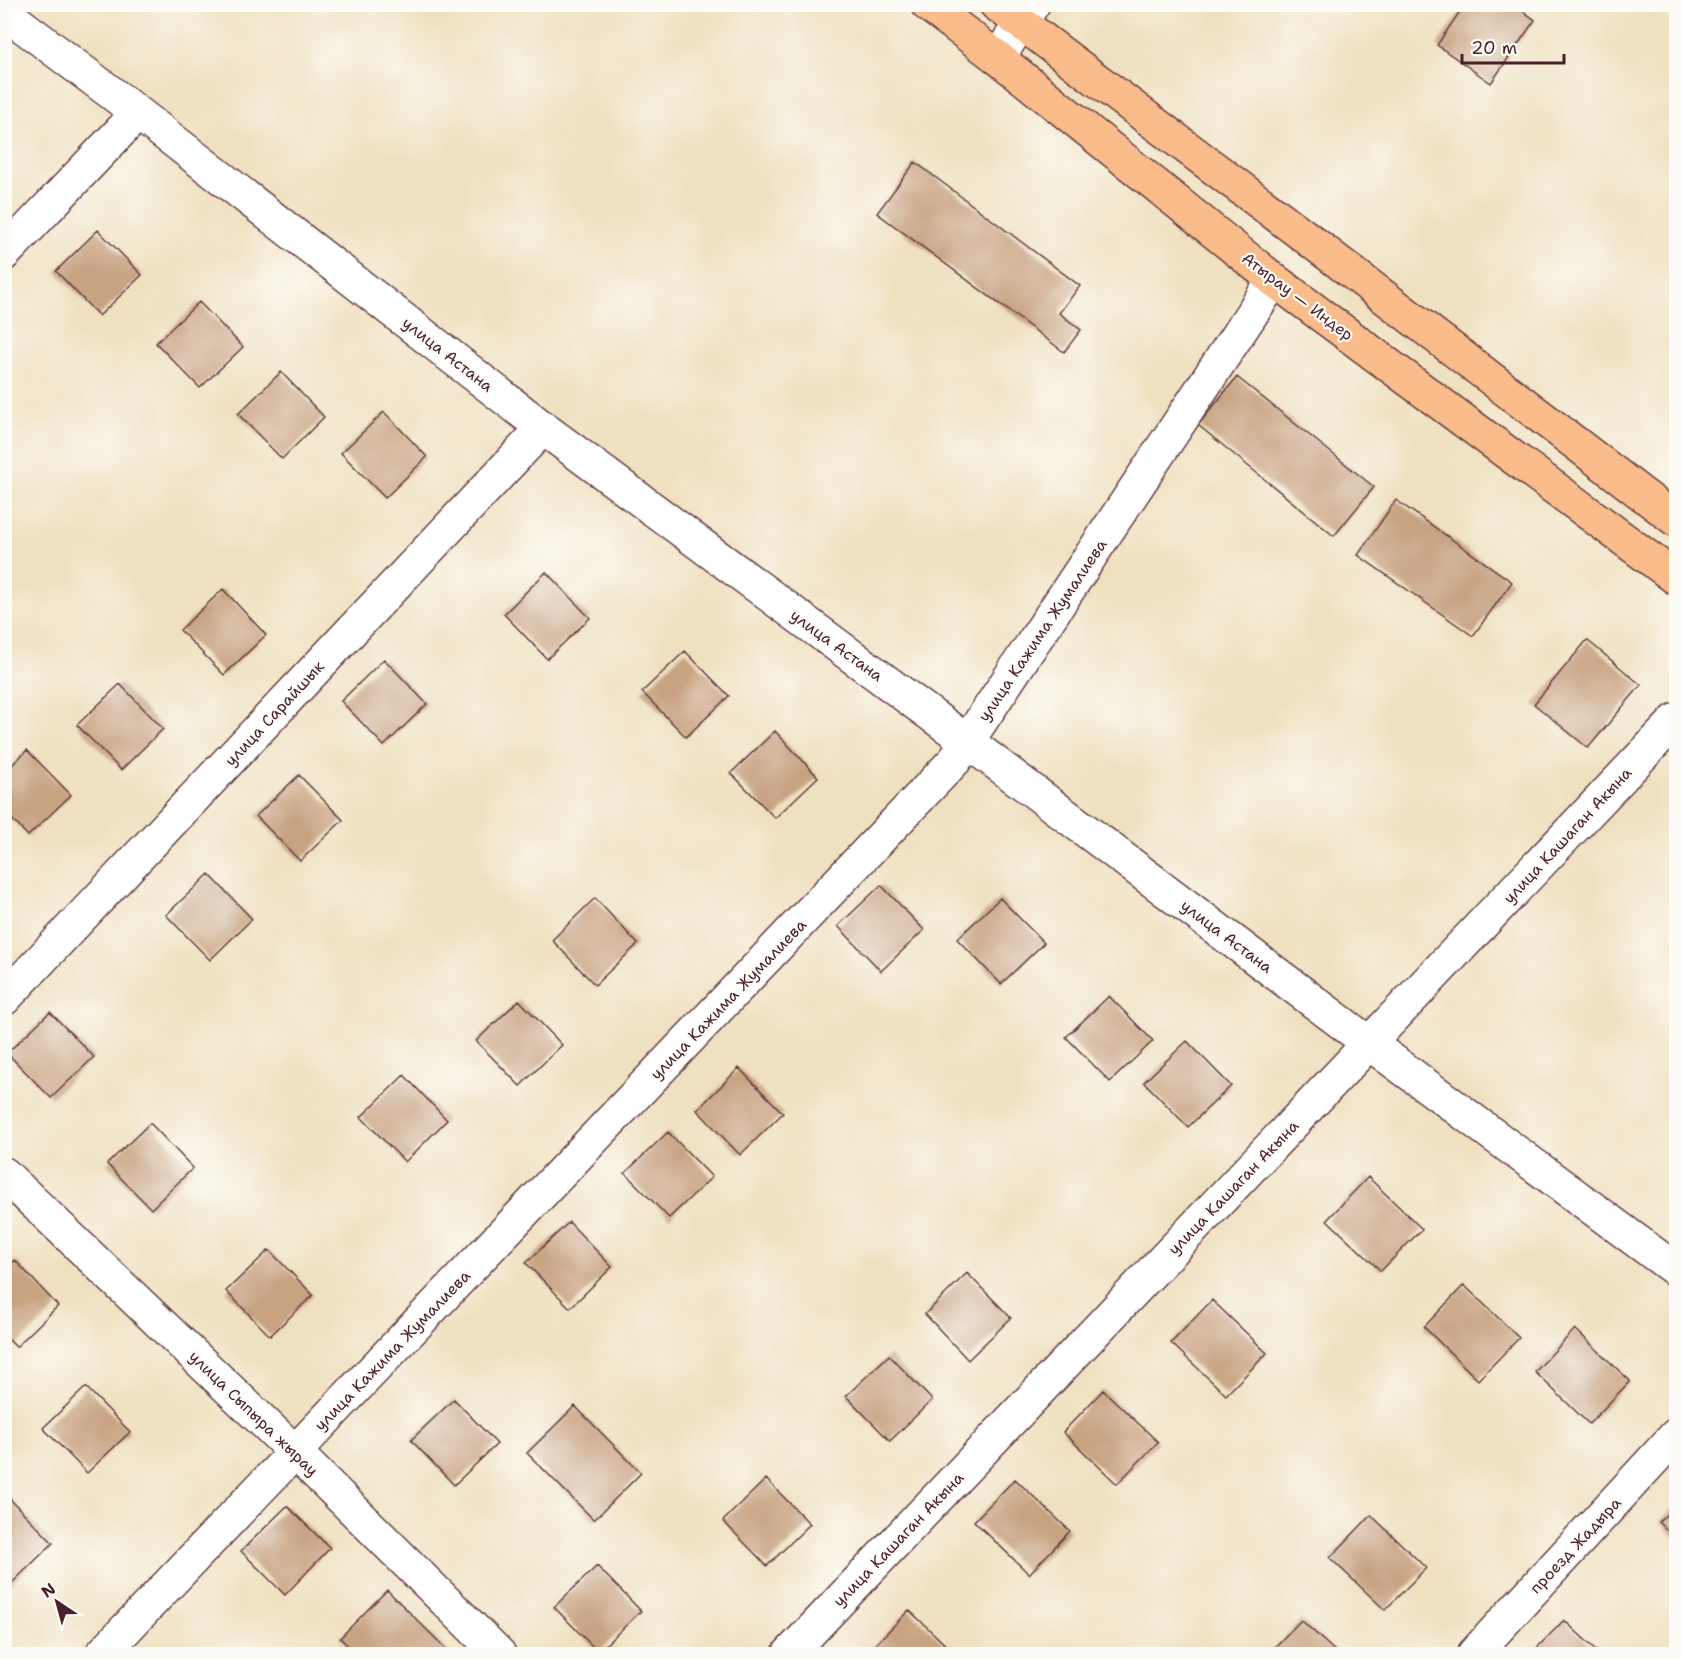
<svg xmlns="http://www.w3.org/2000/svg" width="1681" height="1659" font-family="'Shantell Sans',sans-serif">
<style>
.building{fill:#c7a382}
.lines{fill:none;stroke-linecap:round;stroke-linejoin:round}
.minor-casing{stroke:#633c41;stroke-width:36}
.major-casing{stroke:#633c41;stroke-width:36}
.minor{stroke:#fff;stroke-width:33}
.major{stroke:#f9bc8a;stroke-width:33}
.labels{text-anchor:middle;stroke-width:4.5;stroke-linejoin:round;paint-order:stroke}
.street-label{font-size:16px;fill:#4a1f2b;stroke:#fdfcf7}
</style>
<rect width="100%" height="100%" fill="#fdfcf7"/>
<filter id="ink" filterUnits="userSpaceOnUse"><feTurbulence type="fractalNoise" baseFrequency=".0167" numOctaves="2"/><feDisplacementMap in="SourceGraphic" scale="12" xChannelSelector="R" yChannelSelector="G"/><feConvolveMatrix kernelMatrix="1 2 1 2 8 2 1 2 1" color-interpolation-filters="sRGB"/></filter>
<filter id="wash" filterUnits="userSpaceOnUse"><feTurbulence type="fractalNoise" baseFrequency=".008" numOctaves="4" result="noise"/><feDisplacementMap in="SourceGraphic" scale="24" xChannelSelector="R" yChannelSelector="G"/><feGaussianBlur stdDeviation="1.35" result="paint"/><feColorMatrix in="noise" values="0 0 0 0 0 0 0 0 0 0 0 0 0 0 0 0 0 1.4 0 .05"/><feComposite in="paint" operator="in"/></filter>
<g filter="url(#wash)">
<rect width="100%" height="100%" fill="#efe0c0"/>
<g id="blocks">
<path class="building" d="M 1465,4 L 1513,4 L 1535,20 L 1491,83 L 1437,45 Z
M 915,162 L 1080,286 L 1059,313 L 1081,330 L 1064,352 L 877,213 Z
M 98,230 L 142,275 L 99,316 L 56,271 Z
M 199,302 L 243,347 L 200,388 L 156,343 Z
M 281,372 L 324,417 L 282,459 L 238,414 Z
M 1237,377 L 1374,487 L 1334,536 L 1198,425 Z
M 384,412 L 427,457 L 385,498 L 341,453 Z
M 1396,500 L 1512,582 L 1473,636 L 1358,555 Z
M 546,572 L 590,618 L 547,659 L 504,614 Z
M 223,589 L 266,635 L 224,675 L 180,630 Z
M 1587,640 L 1641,685 L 1588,748 L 1534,704 Z
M 685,651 L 729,696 L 686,737 L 642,692 Z
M 384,659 L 427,704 L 384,746 L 341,701 Z
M 120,684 L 163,729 L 121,770 L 77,725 Z
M 775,731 L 818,777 L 775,818 L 731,773 Z
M 27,750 L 71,795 L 28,836 L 5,812 L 5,772 Z
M 299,775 L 343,820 L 300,861 L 256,816 Z
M 209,874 L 252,919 L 210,960 L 166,915 Z
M 881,885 L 924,930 L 881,971 L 838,926 Z
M 595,898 L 638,944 L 595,985 L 552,940 Z
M 1000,898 L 1044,943 L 1001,984 L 957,939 Z
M 1109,996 L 1153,1041 L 1110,1082 L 1066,1037 Z
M 519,1000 L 562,1045 L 520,1086 L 476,1041 Z
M 50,1012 L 94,1057 L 51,1098 L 7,1053 Z
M 1187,1041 L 1231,1086 L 1188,1127 L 1144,1082 Z
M 739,1068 L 783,1113 L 740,1155 L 697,1110 Z
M 404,1075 L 447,1120 L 405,1162 L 361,1117 Z
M 150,1123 L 193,1168 L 151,1209 L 107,1164 Z
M 668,1132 L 712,1177 L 669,1218 L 625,1173 Z
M 1368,1177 L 1422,1229 L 1381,1271 L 1327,1220 Z
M 569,1222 L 612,1267 L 570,1308 L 526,1263 Z
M 269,1250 L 313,1295 L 270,1336 L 226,1291 Z
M 15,1260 L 58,1306 L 16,1347 L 4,1335 L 4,1270 Z
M 967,1273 L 1011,1318 L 968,1360 L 925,1314 Z
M 1464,1285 L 1519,1338 L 1478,1380 L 1424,1327 Z
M 1212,1300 L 1267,1353 L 1226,1395 L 1171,1343 Z
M 1575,1329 L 1630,1381 L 1589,1424 L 1535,1372 Z
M 889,1355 L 932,1400 L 890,1441 L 846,1396 Z
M 86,1387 L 130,1432 L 87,1473 L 43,1428 Z
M 1103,1390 L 1158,1442 L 1117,1484 L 1063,1432 Z
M 454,1399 L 497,1444 L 454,1485 L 411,1440 Z
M 575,1406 L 641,1473 L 594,1520 L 527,1453 Z
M 766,1479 L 810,1524 L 767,1566 L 723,1521 Z
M 1015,1479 L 1070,1531 L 1029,1574 L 974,1521 Z
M 9,1498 L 53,1543 L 10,1585 L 4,1579 L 4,1503 Z
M 1676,1505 L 1676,1539 L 1659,1522 Z
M 287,1506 L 330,1548 L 285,1595 L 241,1551 Z
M 1371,1515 L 1426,1568 L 1385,1610 L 1330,1558 Z
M 597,1566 L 641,1611 L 598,1652 L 554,1607 Z
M 387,1590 L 451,1654 L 356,1654 L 340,1638 Z
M 909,1610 L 955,1654 L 870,1654 L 868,1652 Z
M 1301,1620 L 1338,1654 L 1268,1654 Z
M 1564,1620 L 1600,1654 L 1531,1654 Z"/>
</g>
</g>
<g filter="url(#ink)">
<use href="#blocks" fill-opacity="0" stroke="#633c41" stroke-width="1.5"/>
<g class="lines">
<defs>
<path id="minor" d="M 4,12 L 138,113 L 543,428 L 968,742 L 1370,1044 L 1676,1270
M 998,58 L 1033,4
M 4,254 L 138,113
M 4,999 L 543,428
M 4,1174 L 295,1452 L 499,1654
M 102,1654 L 955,760 L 1274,280
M 789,1654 L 1676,720
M 1474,1654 L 1676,1435"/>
<path id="major" d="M 927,4 L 998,58 L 1274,280 L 1676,578
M 996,4 L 1307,238 L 1676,520"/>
</defs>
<use href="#minor" class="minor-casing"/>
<use href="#major" class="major-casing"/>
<use href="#minor" class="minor"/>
<use href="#major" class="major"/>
</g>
</g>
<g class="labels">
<g class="street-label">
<text transform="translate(1298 296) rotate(37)" y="6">Атырау — Индер</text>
<text transform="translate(448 354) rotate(38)" y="6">улица Астана</text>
<text transform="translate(1042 630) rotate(-56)" y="6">улица Кажима Жумалиева</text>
<text transform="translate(837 645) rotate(36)" y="6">улица Астана</text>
<text transform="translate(274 713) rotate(-47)" y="6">улица Сарайшык</text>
<text transform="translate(1567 835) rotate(-47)" y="6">улица Кашаган Акына</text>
<text transform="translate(1227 936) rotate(37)" y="6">улица Астана</text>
<text transform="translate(728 999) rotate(-46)" y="6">улица Кажима Жумалиева</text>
<text transform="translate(1233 1187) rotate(-46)" y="6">улица Кашаган Акына</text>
<text transform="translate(392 1350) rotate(-46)" y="6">улица Кажима Жумалиева</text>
<text transform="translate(254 1413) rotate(44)" y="6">улица Сыпыра жырау</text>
<text transform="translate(898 1539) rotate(-46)" y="6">улица Кашаган Акына</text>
<text transform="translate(1575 1545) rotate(-47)" y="6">проезд Жадыра</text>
</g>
</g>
<rect width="1681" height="1659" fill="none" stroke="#fdfcf7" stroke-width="24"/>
<g transform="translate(57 1602) rotate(324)" stroke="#fdfcf7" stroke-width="4.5" paint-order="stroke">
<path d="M0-4.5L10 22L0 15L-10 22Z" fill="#4a1f2b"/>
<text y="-9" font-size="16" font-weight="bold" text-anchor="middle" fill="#4a1f2b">N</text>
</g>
<path d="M1462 54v9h102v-9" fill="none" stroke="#4a1f2b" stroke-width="3"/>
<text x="1471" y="54" font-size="18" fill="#4a1f2b" stroke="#fdfcf7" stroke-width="4.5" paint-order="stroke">20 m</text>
</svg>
